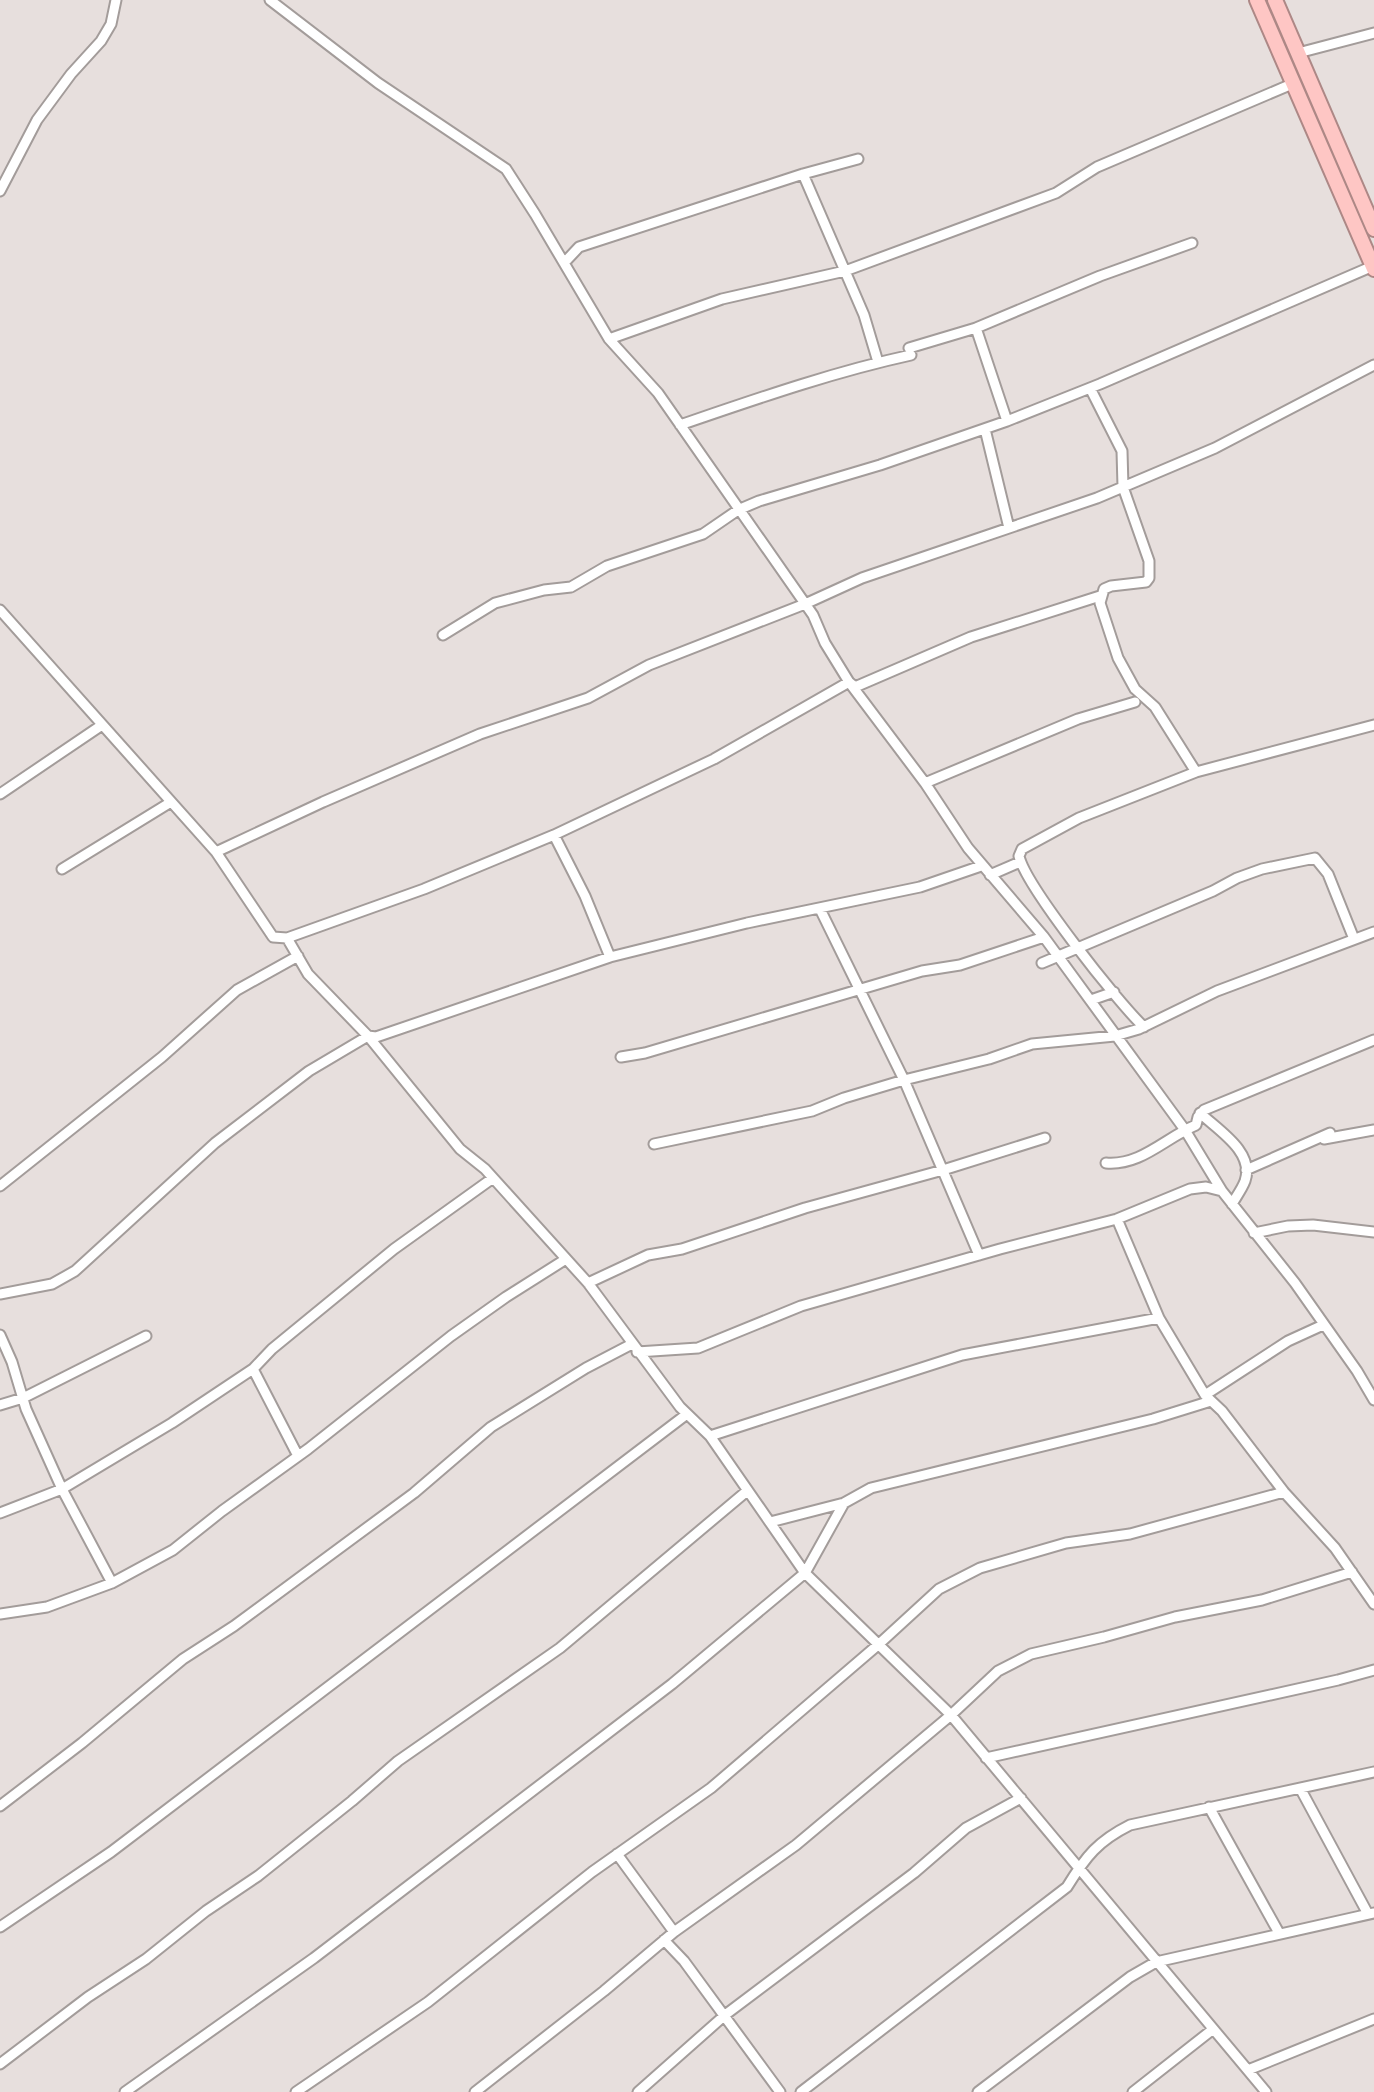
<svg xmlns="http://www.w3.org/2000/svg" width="1374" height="2092" font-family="Jost,sans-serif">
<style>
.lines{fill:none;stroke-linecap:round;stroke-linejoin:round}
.minor-casing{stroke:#a39c9a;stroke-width:13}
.highway-casing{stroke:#ad8886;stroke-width:18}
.minor{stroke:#fff;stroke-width:9}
.highway{stroke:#fec6c4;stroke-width:14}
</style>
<rect width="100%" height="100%" fill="#e7dfdd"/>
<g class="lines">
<defs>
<path id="minor" d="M 270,0 L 378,83 L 506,169 L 535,214 L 609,339 L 658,393 L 813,615 L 825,643 L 849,682 L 925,783 L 968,848 L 1044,937 L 1185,1130 L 1222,1191 L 1295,1283 L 1357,1371 L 1374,1400
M 1298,53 L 1374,33
M 803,174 L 864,315 L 878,362
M 0,191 L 37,120 L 71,74 L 101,41 L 111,24 L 116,0
M 564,263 L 579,247 L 803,174 L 858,159
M 976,328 L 1007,421
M 609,339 L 722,299 L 845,271 L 1056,193 L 1097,167 L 1292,84
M 909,348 L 976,328 L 1100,276 L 1192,243
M 1090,388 L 1122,451 L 1123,487 L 1149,561 L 1149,578 L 1146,582 L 1111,586 L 1104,589 L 1100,603 L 1118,658 L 1135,689 L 1155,707 L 1196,772 L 1079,818 L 1022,849 L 1019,856 C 1025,885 1119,1004 1144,1027
M 680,425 C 756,399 833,372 911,355
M 985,429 L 1009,528
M 1100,596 L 971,637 L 855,687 L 849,682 L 714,759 L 554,835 L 424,889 L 287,938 L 273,937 L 216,852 L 323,802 L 480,734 L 588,698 L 649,665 L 805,604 L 862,578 L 1097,498 L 1215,448 L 1374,365
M 0,610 L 216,852
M 443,635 L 495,603 L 544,590 L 571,587 L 607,566 L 703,534 L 738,510 L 759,501 L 880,465 L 1007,421 L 1100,384 L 1373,266
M 1196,772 L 1374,725
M 925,783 L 1078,719 L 1135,702
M 0,794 L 102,725
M 554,835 L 585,896 L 610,957
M 62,869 L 171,802
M 990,875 L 1020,862
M 820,909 L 904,1080 L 979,1255
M 287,938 L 308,974 L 368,1036 L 460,1149 L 485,1169 L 588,1283 L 680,1407 L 710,1436 L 805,1573 L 951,1715 L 1266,2092
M 1042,963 L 1213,891 L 1237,878 L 1262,869 L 1315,858 L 1328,874 L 1354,939
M 1091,1000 L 1114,992
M 621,1057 L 645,1053 L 922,971 L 960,965 L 1044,937
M 1200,1113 C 1218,1130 1255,1152 1245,1181 C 1242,1189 1236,1197 1232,1204
M 1324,1139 L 1374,1130
M 654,1144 L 812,1111 L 844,1098 L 904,1080 L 989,1059 L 1032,1044 L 1115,1036 L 1139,1029 L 1217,991 L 1374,932
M 1106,1163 C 1141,1166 1165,1138 1196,1125 L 1198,1117 L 1204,1110 L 1374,1040
M 1246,1170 L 1330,1133
M 0,1186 L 162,1057 L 237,990 L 298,956
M 1117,1219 L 1159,1318 L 1205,1395 L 1222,1411 L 1284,1492 L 1335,1548 L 1374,1604
M 1254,1233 L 1288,1226 L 1313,1225 L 1374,1232
M 588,1283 L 648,1255 L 682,1249 L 805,1208 L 943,1170 L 1045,1138
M 0,1294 L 52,1284 L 75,1271 L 215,1143 L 309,1071 L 368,1036 L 376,1037 L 610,957 L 747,923 L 920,887 L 981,866
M 0,1335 L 12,1362 L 26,1409 L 62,1489 L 172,1423 L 253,1369 L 298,1456
M 637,1352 L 698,1348 L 801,1306 L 1000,1249 L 1117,1219 L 1190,1189 L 1206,1187 L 1222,1191
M 253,1369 L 272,1349 L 394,1249 L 493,1178
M 1205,1395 L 1288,1341 L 1323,1325
M 0,1405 L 23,1398 L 146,1336
M 710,1436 L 962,1355 L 1159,1318
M 0,1513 L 62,1489 L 112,1583
M 770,1522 L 844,1503 L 871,1488 L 1153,1419 L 1211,1401
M 0,1614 L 47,1607 L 112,1583 L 173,1550 L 222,1511 L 308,1449 L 451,1336 L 506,1297 L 566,1259
M 986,1758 L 1338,1680 L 1374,1670
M 1300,1788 L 1368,1914
M 0,1806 L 82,1743 L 183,1659 L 234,1626 L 414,1493 L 491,1427 L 586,1368 L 632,1344
M 1209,1807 L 1279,1933
M 617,1854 L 674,1932
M 0,1927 L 111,1852 L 687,1414
M 664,1940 L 684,1961 L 780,2092
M 0,2064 L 88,1997 L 146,1959 L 206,1911 L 258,1876 L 352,1801 L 398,1761 L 560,1648 L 747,1491
M 1248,2070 L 1374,2019
M 125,2092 L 314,1958 L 672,1684 L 805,1573 L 844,1503
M 296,2092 L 428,2002 L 592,1872 L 711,1788 L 879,1644 L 939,1589 L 980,1568 L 1066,1543 L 1130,1534 L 1284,1492
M 475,2092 L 604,1991 L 674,1932 L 796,1845 L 951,1715 L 998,1671 L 1031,1654 L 1104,1637 L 1175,1617 L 1262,1600 L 1352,1572
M 638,2092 L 725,2015 L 914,1873 L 966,1828 L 1021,1798
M 801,2092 L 1067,1887 C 1086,1856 1098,1841 1130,1825 L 1374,1772
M 978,2092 L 1130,1977 L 1156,1962 L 1374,1913
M 1133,2092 L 1212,2030"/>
<path id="highway" d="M 1257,0 L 1374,269
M 1275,0 L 1374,229"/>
</defs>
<use href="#minor" class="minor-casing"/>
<use href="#highway" class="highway-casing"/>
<use href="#minor" class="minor"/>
<use href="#highway" class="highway"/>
</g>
</svg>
